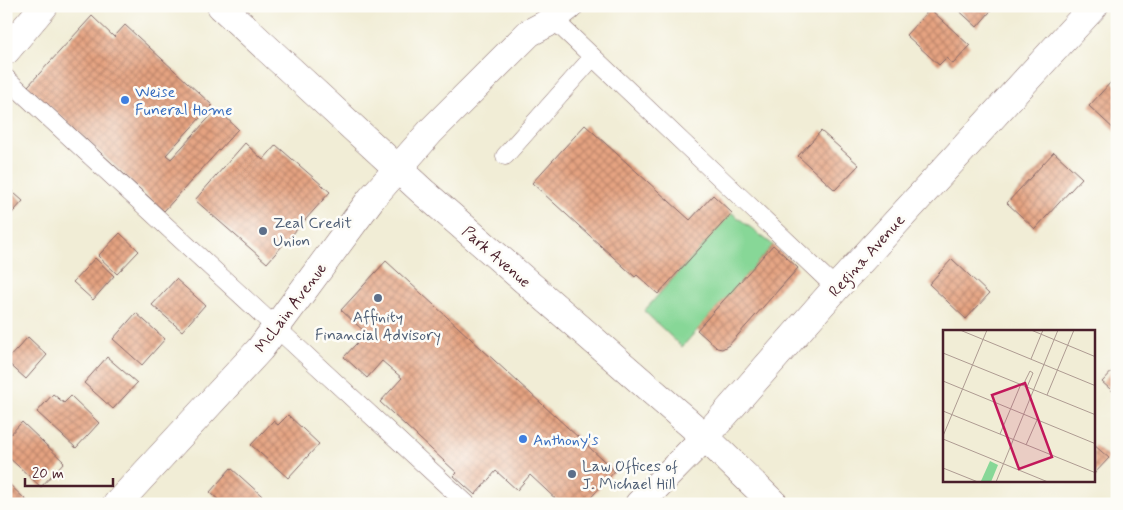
<svg xmlns="http://www.w3.org/2000/svg" width="1123" height="510" font-family="Mynerve,sans-serif">
<style>
.green{fill:#87d797;stroke:#687b61}
.building{fill:url(#building-cross-hatch)}
.lines{fill:none;stroke-linecap:round;stroke-linejoin:round}
.lane-casing{stroke:#846767;stroke-width:19}
.street-casing{stroke:#846767;stroke-width:29}
.secondary-casing{stroke:#846767;stroke-width:29}
.lane{stroke:#fff;stroke-width:18}
.street{stroke:#fff;stroke-width:28}
.secondary{stroke:#fff;stroke-width:28}
.shop-dot{fill:#3f7fe0;stroke:#fdfcf7;stroke-width:2}
.service-dot{fill:#5c6f8a;stroke:#fdfcf7;stroke-width:2}
.labels{text-anchor:middle;stroke-width:5;stroke-linejoin:round;paint-order:stroke}
.shop-label{font-size:16px;fill:#366cbe;stroke:#fdfcf7;text-anchor:start}
.service-label{font-size:16px;fill:#4e5e75;stroke:#fdfcf7;text-anchor:start}
.street-label{font-size:16px;fill:#4a1f2b;stroke:#fdfcf7}
.inset-road{fill:none;stroke:#ae9b92;stroke-width:1}
.view{fill:#c2185b;fill-opacity:0.15;stroke:#c2185b;stroke-width:2.5}
.inset-edge{fill:none;stroke:#4a1f2b;stroke-width:2.5}
</style>
<defs>
<pattern id="building-cross-hatch" width="8" height="8" patternUnits="userSpaceOnUse" patternTransform="scale(1.25)"><rect width="8" height="8" fill="#e5a381"/><path d="M0 0l8 8M0 8l8-8" fill="none" stroke="#bc846a"/></pattern>
</defs>
<rect width="100%" height="100%" fill="#fdfcf7"/>
<filter id="ink" filterUnits="userSpaceOnUse"><feTurbulence type="fractalNoise" baseFrequency=".02" numOctaves="2"/><feDisplacementMap in="SourceGraphic" scale="10" xChannelSelector="R" yChannelSelector="G"/><feConvolveMatrix kernelMatrix="1 2 1 2 8 2 1 2 1" color-interpolation-filters="sRGB"/></filter>
<filter id="wash" filterUnits="userSpaceOnUse"><feTurbulence type="fractalNoise" baseFrequency=".0096" numOctaves="4" result="noise"/><feDisplacementMap in="SourceGraphic" scale="20" xChannelSelector="R" yChannelSelector="G"/><feGaussianBlur stdDeviation="1.12" result="paint"/><feColorMatrix in="noise" values="0 0 0 0 0 0 0 0 0 0 0 0 0 0 0 0 0 1.4 0 .05"/><feComposite in="paint" operator="in"/></filter>
<g filter="url(#wash)">
<rect width="100%" height="100%" fill="#f1edd6"/>
<path class="green" d="M 732,213 L 773,245 L 682,347 L 644,311 Z"/>
<g id="blocks">
<path class="building" d="M 954,6 L 995,6 L 977,27 Z
M 930,9 L 970,46 L 953,64 L 946,58 L 939,65 L 906,35 Z
M 92,16 L 114,37 L 125,25 L 212,105 L 166,155 L 171,159 L 217,109 L 238,129 L 164,211 L 28,86 Z
M 1112,81 L 1117,86 L 1117,132 L 1089,106 Z
M 585,125 L 690,220 L 713,195 L 732,213 L 658,294 L 637,275 L 635,277 L 532,183 Z
M 821,131 L 859,165 L 835,190 L 798,156 Z
M 245,143 L 263,160 L 276,145 L 330,192 L 267,263 L 195,200 Z
M 1054,152 L 1082,178 L 1035,229 L 1007,203 Z
M 6,186 L 23,201 L 6,220 Z
M 120,233 L 139,251 L 117,274 L 98,256 Z
M 773,245 L 798,268 L 729,345 L 722,349 L 717,348 L 697,330 Z
M 95,258 L 114,276 L 93,300 L 73,282 Z
M 952,259 L 989,294 L 966,319 L 929,284 Z
M 386,261 L 615,471 L 585,504 L 561,504 L 530,475 L 517,490 L 496,471 L 475,495 L 454,476 L 457,473 L 380,402 L 402,378 L 382,361 L 367,378 L 344,357 L 366,333 L 341,310 Z
M 176,279 L 205,305 L 182,331 L 152,305 Z
M 136,313 L 165,339 L 142,365 L 113,339 Z
M 28,337 L 47,355 L 26,379 L 6,361 Z
M 107,357 L 137,383 L 113,409 L 84,383 Z
M 1117,366 L 1117,395 L 1102,382 Z
M 53,394 L 64,403 L 71,396 L 99,423 L 76,448 L 37,412 Z
M 288,415 L 319,444 L 288,478 L 251,445 L 273,421 L 278,425 Z
M 22,422 L 64,462 L 41,487 L 6,455 L 6,439 Z
M 1094,445 L 1109,458 L 1094,474 Z
M 231,468 L 271,504 L 223,504 L 210,492 Z
M 6,481 L 28,502 L 26,504 L 6,504 Z"/>
</g>
</g>
<g filter="url(#ink)">
<use href="#blocks" fill-opacity="0" stroke="#846767" stroke-width="1"/>
<g class="lines">
<defs>
<path id="lane" d="M 553,19 L 836,288
M 6,78 L 467,504
M 505,156 L 593,57"/>
<path id="street" d="M 6,51 L 44,6
M 117,504 L 260,349 L 371,199 L 431,131 L 529,33 L 546,24 L 569,6
M 639,504 L 705,437 L 836,288 L 1094,6"/>
<path id="secondary" d="M 221,6 L 422,191 L 705,437 L 774,504"/>
</defs>
<use href="#lane" class="lane-casing"/>
<use href="#street" class="street-casing"/>
<use href="#secondary" class="secondary-casing"/>
<use href="#lane" class="lane"/>
<use href="#street" class="street"/>
<use href="#secondary" class="secondary"/>
</g>
</g>
<g class="shop-dot">
<circle cx="125" cy="100" r="5"/>
<circle cx="523" cy="439" r="5"/>
</g>
<g class="service-dot">
<circle cx="263" cy="231" r="5"/>
<circle cx="378" cy="298" r="5"/>
<circle cx="572" cy="474" r="5"/>
</g>
<g class="labels">
<g class="shop-label">
<text x="135" y="97">Weise<tspan x="135" dy="18">Funeral Home</tspan></text>
<text x="533" y="445">Anthony's</text>
</g>
<g class="service-label">
<text x="273" y="228">Zeal Credit<tspan x="273" dy="18">Union</tspan></text>
<text x="378" y="322" text-anchor="middle">Affinity<tspan x="378" dy="18">Financial Advisory</tspan></text>
<text x="582" y="471">Law Offices of<tspan x="582" dy="18">J. Michael Hill</tspan></text>
</g>
<g class="street-label">
<text transform="translate(866 255) rotate(-48)" y="6">Regina Avenue</text>
<text transform="translate(497 256) rotate(41)" y="6">Park Avenue</text>
<text transform="translate(290 307) rotate(-53)" y="6">McLain Avenue</text>
</g>
</g>
<g transform="translate(943 330)">
<rect width="152" height="152" fill="#f1edd6"/>
<path d="M 47,131 L 55,135 L 48,152 L 42,152 L 38,151 Z" fill="#87d797"/>
<path class="inset-road" d="M 17,0 L 153,56M 88,0 L 153,27M 0,23 L 153,85M 88,29 L 100,0M 0,51 L 153,114M 80,55 L 87,41 L 90,43 L 84,57M 104,65 L 131,0M 0,81 L 153,143M 57,104 L 78,54M 0,106 L 44,0M 0,109 L 105,152M 83,115 L 94,90M 0,138 L 35,152M 53,152 L 115,0"/>
<path class="view" d="M 82,53 L 109,127 L 76,139 L 49,65 Z"/>
<rect width="152" height="152" class="inset-edge"/>
</g>
<rect width="1123" height="510" fill="none" stroke="#fdfcf7" stroke-width="25"/>
<path d="M25 478v8h88v-8" fill="none" stroke="#4a1f2b" stroke-width="2.5"/>
<text x="32" y="478" font-size="15" fill="#4a1f2b" stroke="#fdfcf7" stroke-width="4" paint-order="stroke">20 m</text>
</svg>
